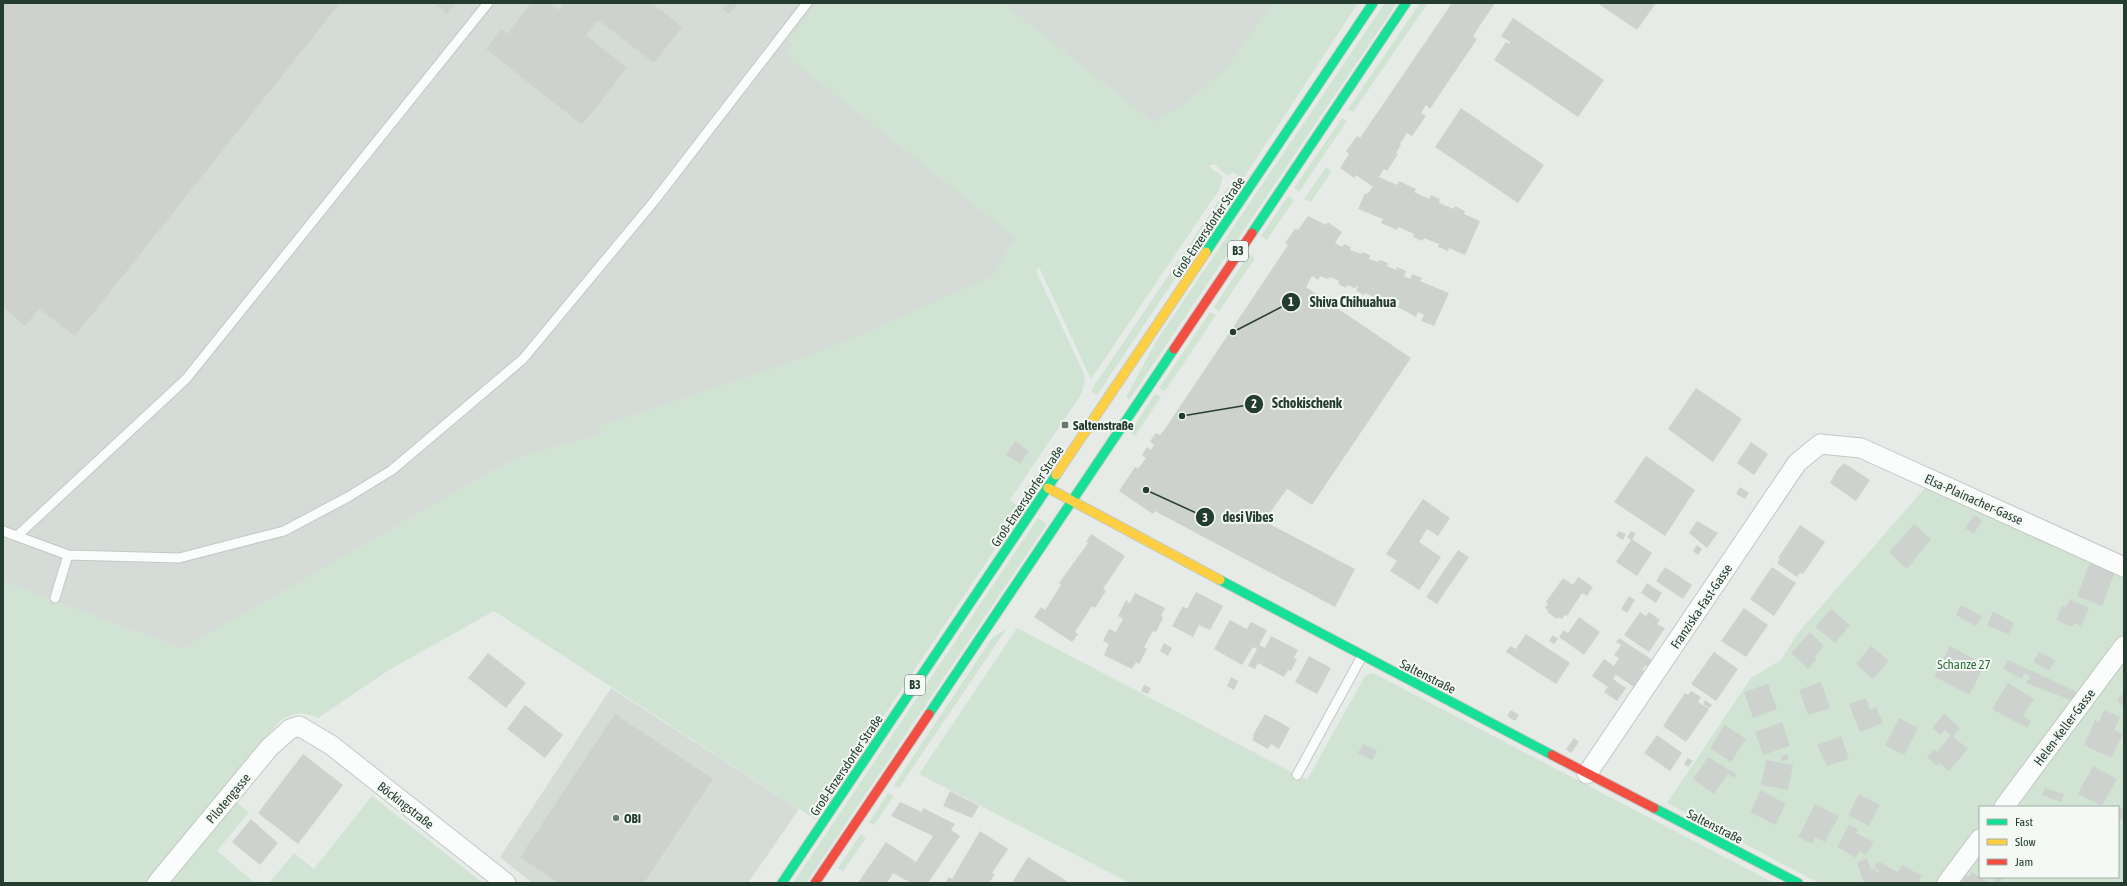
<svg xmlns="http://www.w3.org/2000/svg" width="2127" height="886" font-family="'Asap Condensed',sans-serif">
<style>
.built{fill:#d5dcd7}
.green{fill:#d1e3d3;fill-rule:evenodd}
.building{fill:#cdd2cf}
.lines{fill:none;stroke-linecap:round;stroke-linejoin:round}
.lane-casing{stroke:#c3c8c5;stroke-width:11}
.street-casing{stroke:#c3c8c5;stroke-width:21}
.fast-casing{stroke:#c3c9c5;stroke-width:11}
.slow-casing{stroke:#c3c9c5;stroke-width:11}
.jam-casing{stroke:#c3c9c5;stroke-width:11}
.lane{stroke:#fbfcfc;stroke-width:9}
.street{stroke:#fbfcfc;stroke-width:19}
.fast{stroke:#16e098;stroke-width:9}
.slow{stroke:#ffcf43;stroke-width:9}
.jam{stroke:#f24e42;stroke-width:9}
.poi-dot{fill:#697a71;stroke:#f5f9f6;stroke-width:1.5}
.labels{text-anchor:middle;stroke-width:4;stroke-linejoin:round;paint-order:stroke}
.shield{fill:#f5f9f6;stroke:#63756c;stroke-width:1}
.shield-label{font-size:12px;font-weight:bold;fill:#253d31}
.street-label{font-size:13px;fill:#253d31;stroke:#f5f9f6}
.poi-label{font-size:13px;font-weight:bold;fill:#253d31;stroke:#f5f9f6;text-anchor:start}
.park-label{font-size:13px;fill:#32713d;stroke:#f5f9f6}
.leader{fill:none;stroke:#253d31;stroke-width:1.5}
.callout-dot{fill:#253d31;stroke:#f5f9f6;stroke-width:1.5}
.mark-label{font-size:12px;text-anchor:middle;font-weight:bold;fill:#fff}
.callout-label{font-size:14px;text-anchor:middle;font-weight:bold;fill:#253d31;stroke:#f5f9f6;stroke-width:4;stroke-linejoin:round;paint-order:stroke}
</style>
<rect width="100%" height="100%" fill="#e6ebe8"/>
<path class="built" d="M 3,3 L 1297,3 L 1047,257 L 681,412 L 514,459 L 183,649 L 3,582 Z
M 611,688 L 799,809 L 748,883 L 532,883 L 500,857 Z"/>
<path class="green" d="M 817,3 L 1003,3 L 1153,122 L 1182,106 L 1226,69 L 1273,3 L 1358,3 L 1243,179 L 1233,172 L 1228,176 L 1214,164 L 1209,166 L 1223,177 L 1219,190 L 1091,379 L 1039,267 L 1036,271 L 1084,374 L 1085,379 L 1082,393 L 1010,500 L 1022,509 L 815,819 L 494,611 L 389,670 L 318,718 C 304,711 291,712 279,722 L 221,791 L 249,812 L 217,851 L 255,883 L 3,883 L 3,582 L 183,649 L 514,459 L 602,434 L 599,427 L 805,357 L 872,330 L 994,275 L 1007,250 L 1017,239 L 788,57 L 788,52 L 792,45 L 788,41 ZM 1015,442 L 1028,451 L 1020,464 L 1006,455 Z
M 1385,3 L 1397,3 L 1129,400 L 1126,397 L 1157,340 Z
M 1420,3 L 1428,3 L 1353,112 L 1348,109 Z
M 1342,118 L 1347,121 L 1299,192 L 1294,188 Z
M 1326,167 L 1332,171 L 1311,202 L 1304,199 Z
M 1228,187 L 1234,191 L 1097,395 L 1092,392 L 1092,389 Z
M 1288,196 L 1294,200 L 1267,240 L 1261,236 Z
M 1249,254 L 1254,258 L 1254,260 L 1219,311 L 1214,307 Z
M 1210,312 L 1216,315 L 1165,391 L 1159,388 Z
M 1155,394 L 1161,397 L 1135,436 L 1130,432 Z
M 1044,463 L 1050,467 L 1028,499 L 1022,494 Z
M 1925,488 L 2124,577 L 2124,883 L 1819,883 L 1667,803 L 1751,678 L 1781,660 L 1797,634 ZM 1980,807 L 2118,807 L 2118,877 L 1980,877 Z
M 1038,518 L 1047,524 L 806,883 L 793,883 Z
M 1007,628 L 899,788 L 894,785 L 992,638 Z
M 1017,628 L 1307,780 L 1365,676 L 1373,673 L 1774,883 L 1130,883 L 919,774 Z
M 888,793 L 894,796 L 874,825 L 869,822 Z
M 372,796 L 483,883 L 269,883 L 294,853 L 314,869 Z
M 861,834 L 866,838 L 843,871 L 838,868 Z"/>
<path class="building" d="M 3,3 L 340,3 L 75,336 L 39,309 L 25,326 L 3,307 Z
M 434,3 L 456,3 L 447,14 Z
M 531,3 L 549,3 L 558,10 L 564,3 L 652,3 L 682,27 L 654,63 L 598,20 L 586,35 L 627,68 L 582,125 L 486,49 L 501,29 L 507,34 Z
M 728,3 L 738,3 L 729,14 L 722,9 Z
M 1452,3 L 1495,3 L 1473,36 L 1477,39 L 1430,109 L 1426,105 L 1421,113 L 1426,116 L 1412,136 L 1407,133 L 1400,144 L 1401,145 L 1396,153 L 1398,154 L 1387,171 L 1384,169 L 1379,177 L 1397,185 L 1399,181 L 1416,189 L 1414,192 L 1429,199 L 1431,195 L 1440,199 L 1439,203 L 1454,209 L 1455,206 L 1465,211 L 1464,214 L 1480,221 L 1465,255 L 1449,248 L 1448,251 L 1438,247 L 1439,244 L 1424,238 L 1422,241 L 1413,237 L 1414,234 L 1399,227 L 1397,230 L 1381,223 L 1383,219 L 1358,209 L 1365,193 L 1367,194 L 1373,187 L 1356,175 L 1354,178 L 1340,168 L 1349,154 L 1346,151 L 1357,136 L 1360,138 Z
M 1597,3 L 1656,3 L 1637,30 Z
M 1513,18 L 1604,80 L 1578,117 L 1494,60 L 1506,42 L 1509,44 L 1510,42 L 1501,36 Z
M 1461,108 L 1544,165 L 1518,203 L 1435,147 Z
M 1308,216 L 1326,225 L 1328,222 L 1342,232 L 1335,243 L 1342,247 L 1344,244 L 1351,247 L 1350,250 L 1361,254 L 1362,252 L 1370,255 L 1369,259 L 1378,262 L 1380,260 L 1388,263 L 1387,266 L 1396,270 L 1397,267 L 1406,271 L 1404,276 L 1410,279 L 1412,274 L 1422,278 L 1420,281 L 1449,293 L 1434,326 L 1421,321 L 1424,315 L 1418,312 L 1416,317 L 1398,307 L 1400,301 L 1395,299 L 1391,308 L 1374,300 L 1376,294 L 1374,297 L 1365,293 L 1364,295 L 1356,291 L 1358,286 L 1357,286 L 1355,288 L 1347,285 L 1346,288 L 1338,284 L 1339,281 L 1330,277 L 1328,279 L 1320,276 L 1318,280 L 1312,276 L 1306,287 L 1411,358 L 1312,505 L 1287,489 L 1264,521 L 1355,569 L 1335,607 L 1155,511 L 1153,514 L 1119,491 L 1135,467 L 1138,469 L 1146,458 L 1142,455 L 1147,447 L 1151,450 L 1154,445 L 1150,441 L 1156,433 L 1160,435 L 1165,429 L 1288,245 L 1285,243 L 1295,229 L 1298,230 Z
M 1696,388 L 1742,419 L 1713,462 L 1668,429 Z
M 1015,441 L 1029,451 L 1020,464 L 1006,455 Z
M 1751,442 L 1768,454 L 1754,475 L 1737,463 Z
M 1646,456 L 1695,490 L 1665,536 L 1614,502 Z
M 1844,463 L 1870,480 L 1856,501 L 1830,483 L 1837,470 Z
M 1740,487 L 1749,493 L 1745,499 L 1736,494 Z
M 1423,499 L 1450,518 L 1438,536 L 1427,529 L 1419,542 L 1441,557 L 1419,590 L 1390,571 L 1397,561 L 1386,554 Z
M 1974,515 L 1982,520 L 1974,534 L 1965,528 Z
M 1697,521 L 1718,533 L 1707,548 L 1689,533 Z
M 1914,524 L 1931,539 L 1907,569 L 1889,552 Z
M 1800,525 L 1825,542 L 1803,574 L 1800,573 L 1797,577 L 1777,563 L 1780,559 L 1778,558 Z
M 1619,531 L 1626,534 L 1623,540 L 1616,536 Z
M 1631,531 L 1636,534 L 1632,539 L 1652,553 L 1637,576 L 1616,562 L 1631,540 L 1627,537 Z
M 1091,534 L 1125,556 L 1103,589 L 1106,591 L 1095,608 L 1092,606 L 1075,632 L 1078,634 L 1072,642 L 1034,617 L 1041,607 L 1045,610 L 1061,585 L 1059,583 L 1088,543 L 1086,542 Z
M 1697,545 L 1702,549 L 1698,555 L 1693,551 Z
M 1458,550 L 1469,557 L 1437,604 L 1426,597 Z
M 2090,562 L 2115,572 L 2102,606 L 2077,596 Z
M 1665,567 L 1692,585 L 1683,599 L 1656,581 Z
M 1772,567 L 1796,583 L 1774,616 L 1750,599 Z
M 1578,577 L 1593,587 L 1587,596 L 1582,593 L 1567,616 L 1565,615 L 1562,619 L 1558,617 L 1557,619 L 1547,612 L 1548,610 L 1545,608 L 1548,604 L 1546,602 L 1563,578 L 1573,585 Z
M 1647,583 L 1662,593 L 1656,603 L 1641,593 Z
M 1196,592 L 1223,606 L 1210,630 L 1199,625 L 1193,637 L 1172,626 L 1183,606 L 1187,609 Z
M 1135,593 L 1165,608 L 1161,616 L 1163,618 L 1156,632 L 1153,631 L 1144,647 L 1147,649 L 1139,664 L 1136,662 L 1132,669 L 1104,655 L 1109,644 L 1103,641 L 1109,629 L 1116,632 L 1123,619 L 1118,616 L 1126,600 L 1130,603 Z
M 1629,596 L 1635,600 L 1627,613 L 1621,609 Z
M 2070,599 L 2089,608 L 2081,626 L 2074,623 L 2072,627 L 2056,620 L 2062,606 L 2066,607 Z
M 1961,605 L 1982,616 L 1976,626 L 1956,615 Z
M 1744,608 L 1768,625 L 1746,657 L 1721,641 Z
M 1831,609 L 1850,625 L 1835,643 L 1815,627 Z
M 1993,611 L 2014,623 L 2009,634 L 1987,626 Z
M 1640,612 L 1646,616 L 1649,612 L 1660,620 L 1657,624 L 1665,628 L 1649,652 L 1624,635 Z
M 1579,617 L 1600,632 L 1584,655 L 1559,637 L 1564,630 L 1568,633 Z
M 1230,620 L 1247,629 L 1251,622 L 1267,630 L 1259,645 L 1265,648 L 1271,636 L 1298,650 L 1294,658 L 1297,659 L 1291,671 L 1288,670 L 1284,677 L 1258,663 L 1255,669 L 1248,666 L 1257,649 L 1253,647 L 1242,665 L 1214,649 Z
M 1810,632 L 1824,646 L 1814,657 L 1817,659 L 1808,669 L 1791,653 Z
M 1526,634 L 1570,663 L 1556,684 L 1506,652 L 1510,646 L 1516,649 Z
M 1553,635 L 1558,639 L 1554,644 L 1549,641 Z
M 1619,638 L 1657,663 L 1652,669 L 1646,665 L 1642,670 L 1644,671 L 1634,687 L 1616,675 L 1613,679 L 1626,688 L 1617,701 L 1604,692 L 1608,687 L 1592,676 L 1604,659 L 1614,666 L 1619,658 L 1614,655 L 1621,645 L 1616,642 Z
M 1164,643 L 1172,648 L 1168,656 L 1160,651 Z
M 1871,646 L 1889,661 L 1873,679 L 1856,664 Z
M 1950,646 L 1985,665 L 1969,695 L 1934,676 Z
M 1714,652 L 1738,669 L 1716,701 L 1691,684 Z
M 2039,652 L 2055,660 L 2049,671 L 2033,662 Z
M 488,653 L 526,683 L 506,708 L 468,678 Z
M 1309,656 L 1331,668 L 1317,694 L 1295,682 Z
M 2008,660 L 2075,691 L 2079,695 L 2073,701 L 2026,683 L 2030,676 L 2024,673 L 2022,679 L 2003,669 Z
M 1231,677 L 1238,681 L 1234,690 L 1227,686 Z
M 1821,682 L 1830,708 L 1808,715 L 1799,690 Z
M 2008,683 L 2034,699 L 2023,716 L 2031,721 L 2027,728 L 1992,709 Z
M 1768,684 L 1777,709 L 1753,718 L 1744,692 Z
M 1144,685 L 1151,688 L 1148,694 L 1141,691 Z
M 1691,691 L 1701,697 L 1698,702 L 1709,709 L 1686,742 L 1663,726 L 1685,693 L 1688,695 Z
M 2124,691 L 2124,707 L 2117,701 Z
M 1866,698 L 1870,710 L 1876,707 L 1883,723 L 1860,732 L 1849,704 Z
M 1705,700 L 1712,705 L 1709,708 L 1703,704 Z
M 525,705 L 563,735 L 545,758 L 507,729 Z
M 1511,710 L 1519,715 L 1515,721 L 1507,716 Z
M 2104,710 L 2120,717 L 2114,730 L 2123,734 L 2111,758 L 2084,745 L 2095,720 L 2099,722 Z
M 615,714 L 713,779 L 644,883 L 558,883 L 520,857 Z
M 1265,714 L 1290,728 L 1279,749 L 1271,744 L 1268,749 L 1252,740 L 1254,736 L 1253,735 Z
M 1944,714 L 1960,728 L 1953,736 L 1968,749 L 1949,771 L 1939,763 L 1937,766 L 1927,757 L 1934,749 L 1937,752 L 1951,735 L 1945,730 L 1941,735 L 1932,728 Z
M 1899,718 L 1918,728 L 1904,755 L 1885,745 Z
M 1782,722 L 1790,746 L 1763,755 L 1755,732 Z
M 1725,725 L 1746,739 L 1731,762 L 1710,748 Z
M 1657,735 L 1682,753 L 1670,771 L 1644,753 Z
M 1841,736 L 1849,759 L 1827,766 L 1817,745 Z
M 1574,738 L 1579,742 L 1571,753 L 1566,749 Z
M 1363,744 L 1377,751 L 1372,760 L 1358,753 Z
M 303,754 L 343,785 L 298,844 L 258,813 Z
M 1787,754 L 1789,759 L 1782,761 L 1781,756 Z
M 1708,757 L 1736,774 L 1734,778 L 1728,774 L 1714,794 L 1693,779 Z
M 1688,758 L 1693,761 L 1688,767 L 1684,764 Z
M 1766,760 L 1793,765 L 1788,790 L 1761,785 Z
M 2093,766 L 2117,779 L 2102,806 L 2078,794 Z
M 2045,788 L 2064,794 L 2061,802 L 2042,795 Z
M 1761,790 L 1786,804 L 1775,825 L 1750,812 Z
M 950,791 L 979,806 L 972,818 L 943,806 Z
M 1859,794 L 1880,805 L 1869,826 L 1848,815 Z
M 900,802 L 922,812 L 923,808 L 955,824 L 951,830 L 960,836 L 928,883 L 911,883 L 893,873 L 887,883 L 858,883 L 886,842 L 916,862 L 933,836 L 891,816 Z
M 1815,804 L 1839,816 L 1825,842 L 1815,837 L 1812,844 L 1798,837 Z
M 2120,808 L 2124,809 L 2124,820 L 2118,819 Z
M 251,819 L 278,843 L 260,865 L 232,842 Z
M 1849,825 L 1858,829 L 1856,833 L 1874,842 L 1866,855 L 1859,851 L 1856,858 L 1837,847 Z
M 980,831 L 1008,849 L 992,873 L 995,874 L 989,883 L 945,883 L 949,877 L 952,879 Z
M 1028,857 L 1070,883 L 1016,883 L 1013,881 Z
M 1867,858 L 1871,870 L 1874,869 L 1878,873 L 1879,871 L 1874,867 L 1878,861 L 1898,872 L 1902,865 L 1922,876 L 1918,883 L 1864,883 L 1857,863 Z
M 1972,872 L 1989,883 L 1961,883 L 1966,875 L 1969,877 Z
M 1996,877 L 2003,877 L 2000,883 L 1993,881 Z"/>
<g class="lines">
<defs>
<path id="lane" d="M 3,531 L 68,555 L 179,558 L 284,531 L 348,497 L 392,470 L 523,359 L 655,200 L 807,3
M 17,536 L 186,379 L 488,3
M 55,598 L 68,555
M 1297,775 L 1362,656"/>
<path id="street" d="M 1587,774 L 1797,463 L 1820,444 L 1861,448 L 2124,567
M 2004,807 L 2124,646
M 157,883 L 269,748 L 290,729 L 299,726 L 331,745 L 506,883
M 1947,883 L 1980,839"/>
<path id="fast" d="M 1252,233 L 1406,3
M 1206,252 L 1373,3
M 1220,580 L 1552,755
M 929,714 L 1174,349
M 1654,808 L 1798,883
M 782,883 L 1056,475"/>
<path id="slow" d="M 1056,475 L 1206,252
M 1048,488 L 1220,580"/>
<path id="jam" d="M 1174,349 L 1252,233
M 1552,755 L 1654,808
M 815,883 L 929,714"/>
</defs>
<use href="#lane" class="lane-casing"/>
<use href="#street" class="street-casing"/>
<use href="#fast" class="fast-casing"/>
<use href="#slow" class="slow-casing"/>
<use href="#jam" class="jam-casing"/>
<use href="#lane" class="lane"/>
<use href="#street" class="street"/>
<use href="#fast" class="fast"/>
<use href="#slow" class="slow"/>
<use href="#jam" class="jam"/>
</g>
<g class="poi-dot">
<rect x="1061" y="421" width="8" height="8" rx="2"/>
<circle cx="616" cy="818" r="4"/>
</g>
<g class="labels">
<g class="shield">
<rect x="1228" y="241" width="20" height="20" rx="3"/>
<rect x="905" y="675" width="20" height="20" rx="3"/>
</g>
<g class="shield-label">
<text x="1238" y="255">B3</text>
<text x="915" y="689">B3</text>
</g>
<g class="street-label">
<text transform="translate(1208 227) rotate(-56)" y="5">Groß-Enzersdorfer Straße</text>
<text transform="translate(1027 496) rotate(-56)" y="5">Groß-Enzersdorfer Straße</text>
<text transform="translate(1974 499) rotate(24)" y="5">Elsa-Plainacher-Gasse</text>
<text transform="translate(1701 606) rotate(-56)" y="5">Franziska-Fast-Gasse</text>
<text transform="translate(1428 676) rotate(27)" y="5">Saltenstraße</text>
<text transform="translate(2064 727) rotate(-53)" y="5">Helen-Keller-Gasse</text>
<text transform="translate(846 765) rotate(-56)" y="5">Groß-Enzersdorfer Straße</text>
<text transform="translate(228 798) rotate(-50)" y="5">Pilotengasse</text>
<text transform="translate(406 805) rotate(38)" y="5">Böckingstraße</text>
<text transform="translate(1715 826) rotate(27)" y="5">Saltenstraße</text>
</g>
<g class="poi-label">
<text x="1073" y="430">Saltenstraße</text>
<text x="624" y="823">OBI</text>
</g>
<g class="park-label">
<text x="1964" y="669">Schanze 27</text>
</g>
</g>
<path class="leader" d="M1233 332L1291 302M1182 416L1254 404M1146 490L1205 517"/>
<g class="callout-dot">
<circle cx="1233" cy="332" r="4"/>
<circle cx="1182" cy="416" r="4"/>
<circle cx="1146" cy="490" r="4"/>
<circle cx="1291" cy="302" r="10"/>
<circle cx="1254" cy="404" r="10"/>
<circle cx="1205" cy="517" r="10"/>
</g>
<g class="mark-label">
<text x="1291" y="306">1</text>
<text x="1254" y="408">2</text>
<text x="1205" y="522">3</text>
</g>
<g class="callout-label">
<text x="1353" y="307">Shiva Chihuahua</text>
<text x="1307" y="408">Schokischenk</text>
<text x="1248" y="522">desi Vibes</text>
</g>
<rect width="2127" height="886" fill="none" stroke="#253d31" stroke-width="8"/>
<rect x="1979" y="806" width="140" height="72" fill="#f5f9f6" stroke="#a2aea7"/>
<rect x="1987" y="819" width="20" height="6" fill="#16e098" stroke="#a2aea7"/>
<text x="2015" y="826" font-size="12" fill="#253d31">Fast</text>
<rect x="1987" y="839" width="20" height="6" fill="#ffcf43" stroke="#a2aea7"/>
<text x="2015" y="846" font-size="12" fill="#253d31">Slow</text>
<rect x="1987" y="859" width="20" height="6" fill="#f24e42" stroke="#a2aea7"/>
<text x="2015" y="866" font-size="12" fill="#253d31">Jam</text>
</svg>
